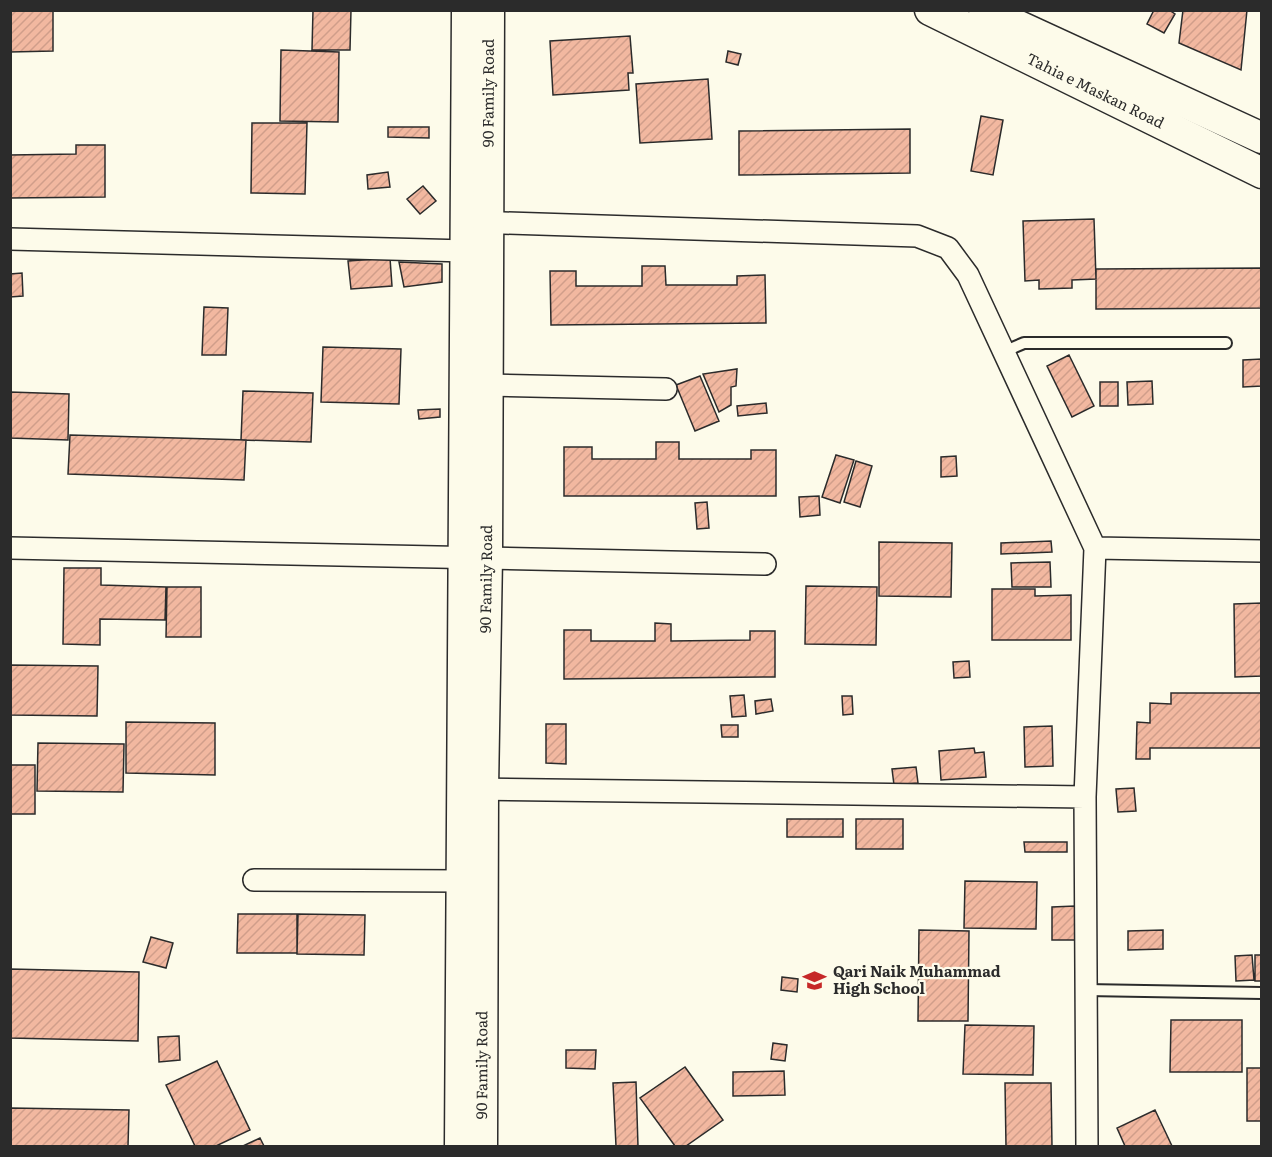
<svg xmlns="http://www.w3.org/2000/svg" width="1272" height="1157" font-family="Literata,serif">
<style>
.building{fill:url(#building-hatch);stroke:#2b2b2b;stroke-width:1.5}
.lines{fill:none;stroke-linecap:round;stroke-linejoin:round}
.lane-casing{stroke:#2b2b2b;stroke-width:14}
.street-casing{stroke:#2b2b2b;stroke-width:24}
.secondary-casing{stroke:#2b2b2b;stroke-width:33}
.lane{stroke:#fdfbea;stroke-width:10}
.street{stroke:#fdfbea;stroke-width:21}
.secondary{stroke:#fdfbea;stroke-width:30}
.labels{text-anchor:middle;stroke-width:4.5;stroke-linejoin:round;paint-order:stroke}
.street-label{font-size:15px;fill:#2b2b2b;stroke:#fdfbea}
.poi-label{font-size:15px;font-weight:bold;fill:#2b2b2b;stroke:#fdfbea;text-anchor:start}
</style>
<defs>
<pattern id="building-hatch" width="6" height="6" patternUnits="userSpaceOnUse" patternTransform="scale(1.5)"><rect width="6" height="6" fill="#f2b8a0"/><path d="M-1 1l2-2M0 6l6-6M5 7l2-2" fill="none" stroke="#d09e8a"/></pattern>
</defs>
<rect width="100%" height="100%" fill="#fdfbea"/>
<path class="building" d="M 10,10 L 53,10 L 53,51 L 10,52 Z
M 313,10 L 351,10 L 350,50 L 312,50 Z
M 1154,10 L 1169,10 L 1175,14 L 1164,33 L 1147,24 Z
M 1183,10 L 1247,10 L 1241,70 L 1179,43 Z
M 630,36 L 633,73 L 628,73 L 629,90 L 553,95 L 550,41 Z
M 281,50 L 339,52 L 338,122 L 280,121 Z
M 728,51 L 741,54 L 738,65 L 726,62 Z
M 708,79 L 712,139 L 640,143 L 636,84 Z
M 981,116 L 1003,120 L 993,175 L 971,171 Z
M 252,123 L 307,123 L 305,194 L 251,193 Z
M 388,127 L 429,127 L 429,138 L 388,137 Z
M 910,129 L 910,173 L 739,175 L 739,131 Z
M 76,145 L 105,145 L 105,197 L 10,198 L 10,155 L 76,154 Z
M 388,172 L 390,187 L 368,189 L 367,175 Z
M 423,186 L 436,201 L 420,214 L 407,199 Z
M 1094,219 L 1096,279 L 1072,280 L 1072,288 L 1039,289 L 1039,280 L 1025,281 L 1023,221 Z
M 390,258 L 392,286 L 351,289 L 348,261 Z
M 399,262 L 442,264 L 442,282 L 404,287 Z
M 642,266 L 665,266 L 666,285 L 737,285 L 737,276 L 765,275 L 766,323 L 551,325 L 550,271 L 576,271 L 576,286 L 642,286 Z
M 1262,268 L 1262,308 L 1096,309 L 1096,269 Z
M 22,273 L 23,296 L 10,297 L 10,274 Z
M 204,307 L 228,308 L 226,355 L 202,355 Z
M 323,347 L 401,349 L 399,404 L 321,402 Z
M 1069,355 L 1094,406 L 1072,417 L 1047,366 Z
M 1262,359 L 1262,386 L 1243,387 L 1243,360 Z
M 737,369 L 736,386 L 731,387 L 731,405 L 719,412 L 703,374 Z
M 700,376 L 719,421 L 695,431 L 676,385 Z
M 1152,381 L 1153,404 L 1128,405 L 1127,382 Z
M 1100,382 L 1118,382 L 1118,406 L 1100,406 Z
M 243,391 L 313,393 L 311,442 L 241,440 Z
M 10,392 L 69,394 L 68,440 L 10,438 Z
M 766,403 L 767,413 L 738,416 L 737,406 Z
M 440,409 L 440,417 L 419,419 L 418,410 Z
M 70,435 L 246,440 L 244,480 L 68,474 Z
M 656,442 L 679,442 L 679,459 L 751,459 L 751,450 L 776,450 L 776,496 L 564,496 L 564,447 L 592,447 L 592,459 L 656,459 Z
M 836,455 L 854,460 L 840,503 L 822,497 Z
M 956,456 L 957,476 L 941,477 L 941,457 Z
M 856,461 L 872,466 L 860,507 L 844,502 Z
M 819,496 L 820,515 L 800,517 L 799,497 Z
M 707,502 L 709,528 L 697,529 L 695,503 Z
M 1051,541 L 1052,552 L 1001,554 L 1001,543 Z
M 879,542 L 952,543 L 951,597 L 879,596 Z
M 1050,562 L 1051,587 L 1012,587 L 1011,563 Z
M 64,568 L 101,568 L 101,585 L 166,587 L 165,620 L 100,619 L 100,645 L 63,644 Z
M 806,586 L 877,587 L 876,645 L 805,644 Z
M 167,587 L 201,587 L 201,637 L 166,637 Z
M 992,589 L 1035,589 L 1035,596 L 1071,595 L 1071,640 L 992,640 Z
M 1262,603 L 1262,676 L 1235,677 L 1234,604 Z
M 655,623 L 671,624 L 671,641 L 750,640 L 750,631 L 775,631 L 775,677 L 564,679 L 564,630 L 591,630 L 591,641 L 655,641 Z
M 969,661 L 970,677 L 954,678 L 953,662 Z
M 10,665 L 98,666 L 97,716 L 10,715 Z
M 1171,693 L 1262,693 L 1262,748 L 1150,748 L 1150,759 L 1136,759 L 1137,722 L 1150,723 L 1150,703 L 1171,704 Z
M 744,695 L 746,716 L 732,717 L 730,696 Z
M 842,696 L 852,696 L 853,714 L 843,715 Z
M 771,699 L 773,711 L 756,714 L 755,701 Z
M 126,722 L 215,723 L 215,775 L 126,773 Z
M 546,724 L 566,724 L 566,764 L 546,763 Z
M 721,725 L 738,725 L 738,737 L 722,737 Z
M 1052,726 L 1053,766 L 1025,767 L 1024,727 Z
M 38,743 L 124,744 L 123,792 L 37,791 Z
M 974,748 L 975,753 L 984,752 L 986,777 L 941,780 L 939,751 Z
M 10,765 L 35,765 L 35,814 L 10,814 Z
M 916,767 L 918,783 L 894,785 L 892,769 Z
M 1134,788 L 1136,811 L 1118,812 L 1116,789 Z
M 787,819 L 843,819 L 843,837 L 787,837 Z
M 856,819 L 903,819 L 903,849 L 856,849 Z
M 1024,842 L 1067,842 L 1067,852 L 1025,852 Z
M 965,881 L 1037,882 L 1036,929 L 964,928 Z
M 1075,906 L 1075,940 L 1052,940 L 1052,907 Z
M 238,914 L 297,914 L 297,953 L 237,953 Z
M 298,914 L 365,915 L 364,955 L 297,954 Z
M 919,930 L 969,931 L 968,1021 L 918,1021 Z
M 1163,930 L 1163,949 L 1128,950 L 1128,931 Z
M 151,937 L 173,943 L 166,968 L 143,962 Z
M 1252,955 L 1254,980 L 1236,981 L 1235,956 Z
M 1255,955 L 1262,955 L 1262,981 L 1255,981 Z
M 10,969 L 139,972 L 138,1041 L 10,1038 Z
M 782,977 L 798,979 L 797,992 L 781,990 Z
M 1171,1020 L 1242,1020 L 1242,1072 L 1170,1072 Z
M 965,1025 L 1034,1026 L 1033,1075 L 963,1074 Z
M 179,1036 L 180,1060 L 159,1062 L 158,1037 Z
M 773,1043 L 787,1045 L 785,1061 L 771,1059 Z
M 566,1050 L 596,1050 L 595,1069 L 566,1068 Z
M 217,1061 L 250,1130 L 216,1146 L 195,1146 L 166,1085 Z
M 685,1067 L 723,1120 L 686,1146 L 675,1146 L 640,1098 Z
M 1247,1068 L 1262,1068 L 1262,1121 L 1247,1121 Z
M 784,1071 L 785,1095 L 733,1096 L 733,1072 Z
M 636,1082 L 638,1146 L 616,1146 L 613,1083 Z
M 1005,1083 L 1051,1083 L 1052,1146 L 1006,1146 Z
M 11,1108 L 129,1110 L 128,1146 L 10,1146 Z
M 1155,1110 L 1172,1146 L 1125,1146 L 1117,1128 Z
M 260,1138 L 264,1146 L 243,1146 Z"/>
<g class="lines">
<defs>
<path id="lane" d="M 1003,352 L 1024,343 L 1226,343
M 1086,990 L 1262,993"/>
<path id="street" d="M 474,222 L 917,236 L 948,248 L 968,275 L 1095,548 L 1085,797 L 1087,1146
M 10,239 L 467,251
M 487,385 L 666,389
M 10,548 L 765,564
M 1095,548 L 1262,551
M 471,789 L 1085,797
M 254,880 L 462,881"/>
<g id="secondary">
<path id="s1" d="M 930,10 L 1262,173"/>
<path d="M 984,10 L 1262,138"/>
<path d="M 460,1146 C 463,768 467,389 467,10"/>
<path id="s2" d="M 482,1146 L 483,789 L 487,557 L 489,10"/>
</g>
</defs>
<use href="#lane" class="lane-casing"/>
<use href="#street" class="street-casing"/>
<use href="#secondary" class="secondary-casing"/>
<use href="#lane" class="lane"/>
<use href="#street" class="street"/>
<use href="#secondary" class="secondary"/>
</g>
<defs>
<symbol id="school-bare" viewBox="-9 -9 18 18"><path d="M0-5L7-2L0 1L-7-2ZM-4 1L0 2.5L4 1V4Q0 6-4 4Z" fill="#c62828" stroke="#fdfbea" stroke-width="2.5" paint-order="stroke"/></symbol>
</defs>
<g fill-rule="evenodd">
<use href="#school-bare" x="798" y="964" width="33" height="33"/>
</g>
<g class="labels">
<g class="street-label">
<text dy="5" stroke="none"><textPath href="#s1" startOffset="184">Tahia e Maskan Road</textPath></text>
<text dy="5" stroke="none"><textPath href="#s2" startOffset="1053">90 Family Road</textPath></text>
<text dy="5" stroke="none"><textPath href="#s2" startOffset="567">90 Family Road</textPath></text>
<text dy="5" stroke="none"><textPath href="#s2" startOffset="81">90 Family Road</textPath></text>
</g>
<g class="poi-label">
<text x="833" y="977">Qari Naik Muhammad<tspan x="833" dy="17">High School</tspan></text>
</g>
</g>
<rect width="1272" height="1157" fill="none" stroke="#2b2b2b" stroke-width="24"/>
</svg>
